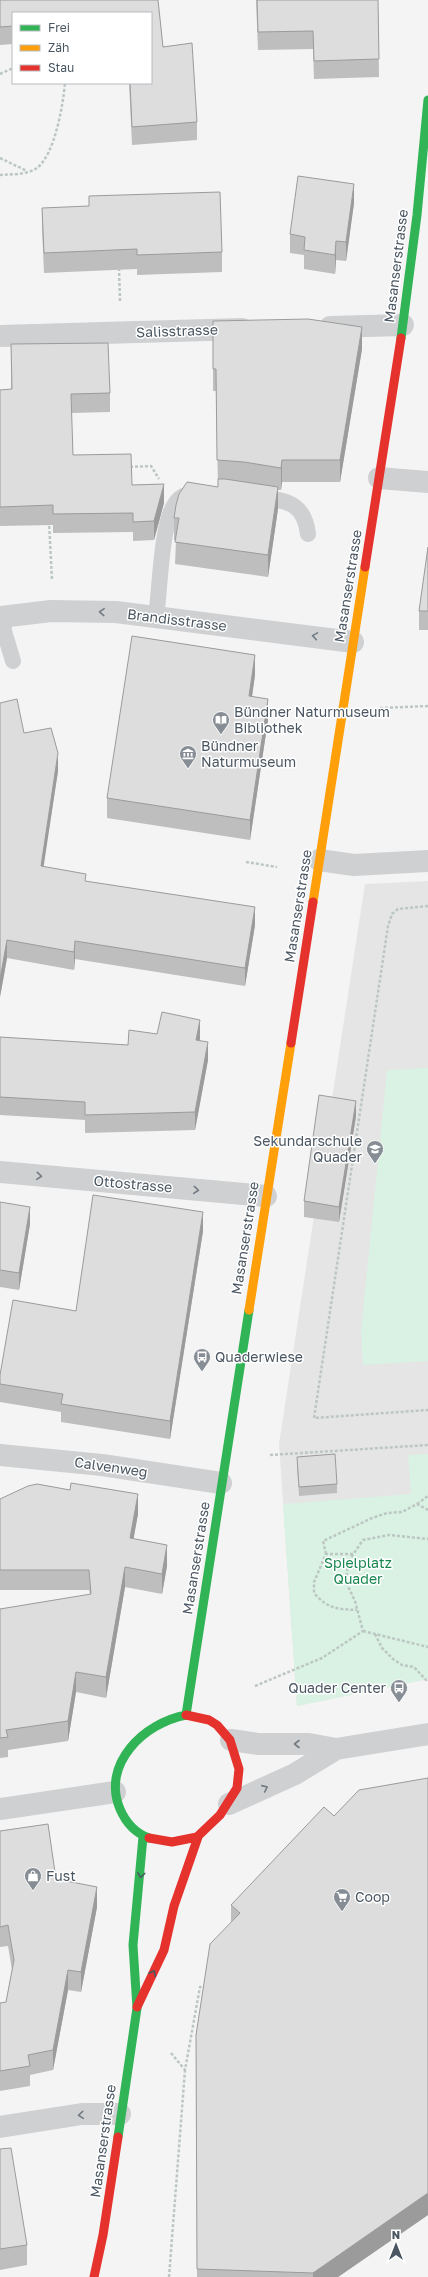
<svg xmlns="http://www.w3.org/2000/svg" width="428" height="2277" font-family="'Golos Text',sans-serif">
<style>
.education{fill:#e6e5e6}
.green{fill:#d9f2e3}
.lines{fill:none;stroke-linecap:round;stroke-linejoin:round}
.path{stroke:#bcc7c4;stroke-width:2.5;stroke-dasharray:3 2;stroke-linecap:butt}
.lane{stroke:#ced0d2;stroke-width:16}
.street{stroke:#ced0d2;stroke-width:22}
.fast{stroke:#30b455;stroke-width:9}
.slow{stroke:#ff9f0a;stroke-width:9}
.jam{stroke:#e5322d;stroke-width:9}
.wall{fill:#bebebf}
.shaded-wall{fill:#9b9b9b}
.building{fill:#ddddde;stroke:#9b9b9b}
.oneway{stroke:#727b83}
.oneway2{stroke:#495b60}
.labels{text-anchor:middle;stroke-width:3;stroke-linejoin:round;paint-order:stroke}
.street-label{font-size:14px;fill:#4a5661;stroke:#fff}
.poi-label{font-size:14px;fill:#4a5661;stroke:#fff;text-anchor:start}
.park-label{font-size:14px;fill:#17864f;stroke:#fff}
</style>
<rect width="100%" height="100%" fill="#f4f4f4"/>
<path class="education" d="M 428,881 L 428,1679 L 297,1706 L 279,1444 L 365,884 Z"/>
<path class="green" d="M 428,1068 L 428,1361 L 363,1365 L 361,1333 L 387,1070 Z
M 428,1454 L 428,1679 L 297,1706 L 283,1504 L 411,1494 L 408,1455 Z"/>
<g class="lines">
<path class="path" d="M 0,74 L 13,68
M 0,158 L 27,171
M 0,175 C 12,174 27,175 37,168 C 55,154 63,105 65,83
M 119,268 L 120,301
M 130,467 L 151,466 L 159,479
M 49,521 L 52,580
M 380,708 L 428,706
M 246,862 L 277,867
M 428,906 L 398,909 L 392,914 L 388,926 L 314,1418 L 428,1410
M 270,1455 L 428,1445
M 417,1504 L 428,1496
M 326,1554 L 323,1541 L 372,1518 L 387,1513 L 402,1512 L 417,1504 L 428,1510
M 353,1554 L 326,1554 L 314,1582 L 314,1593 C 328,1609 337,1609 357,1610
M 363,1631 L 428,1647
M 375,1634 L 382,1648 L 393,1659 L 402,1665 L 414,1667 L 426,1680 L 428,1679
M 255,1686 L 322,1658 L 363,1631 L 355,1601 L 346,1582 L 348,1562 L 363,1540 L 389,1535 L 428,1539
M 171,2053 L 185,2070 L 200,1987 L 207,1989
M 169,2277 L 185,2070"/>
<path class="lane" d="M 257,496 C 285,501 304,501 308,534
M 3,616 L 4,631 L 13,661
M 156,617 C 160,591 161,523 175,504 C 180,496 187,494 196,493"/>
<path class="street" d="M 330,327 L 403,325
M 0,336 L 242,329
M 379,478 L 428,482
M 0,617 L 51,611 L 116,612 L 353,642
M 319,860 L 354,865 L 428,861
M 0,1172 L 266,1196
M 0,1455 L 102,1465 L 221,1483
M 231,1740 L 258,1744 L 309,1744 L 336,1749 L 428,1734
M 229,1804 L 295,1774 L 336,1749
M 0,1809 L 115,1792
M 0,2127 L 82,2114 L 120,2114"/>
<path class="fast" d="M 401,338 L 417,215 L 428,100
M 186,1715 L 249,1310
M 149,1838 C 135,1833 126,1823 120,1809 C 101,1764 144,1723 186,1715
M 118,2137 L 137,2008 L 133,1945 L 143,1837"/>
<path class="slow" d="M 313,902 L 365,567
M 249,1310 L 291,1043"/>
<path class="jam" d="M 365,567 L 401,338
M 291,1043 L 313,902
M 149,1838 L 172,1842 L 197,1837 L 220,1815 L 237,1788 L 239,1769 L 230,1740 L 217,1725 L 209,1720 L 186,1715
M 137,2007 L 164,1950 L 174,1906 L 198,1837
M 94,2277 L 103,2235 L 118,2137"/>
</g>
<path class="wall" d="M 0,0 L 158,0 L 163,47 L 197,122 L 197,140 L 132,145 L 129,83 L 151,83 L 151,13 L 13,13 L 13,44 L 0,45 Z
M 256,0 L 378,0 L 379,77 L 314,79 L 313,49 L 258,50 Z
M 354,203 L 346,261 L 336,260 L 335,274 L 304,269 L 304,255 L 290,253 L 290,234 Z
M 42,208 L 222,252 L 222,272 L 137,275 L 137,269 L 44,273 L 42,228 Z
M 213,321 L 362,349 L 340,482 L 282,482 L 281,490 L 278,490 L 278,509 L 268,577 L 175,564 L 176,540 L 174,540 L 174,518 L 218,487 L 216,391 L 213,391 Z
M 11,344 L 110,393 L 110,412 L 71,413 L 73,455 L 132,485 L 164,503 L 154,540 L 133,541 L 133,532 L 53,533 L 53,525 L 0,526 L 0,390 L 11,389 Z
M 428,547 L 428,630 L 419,630 L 419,611 Z
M 255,675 L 252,697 L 268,720 L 250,840 L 107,818 L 107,798 Z
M 24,733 L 58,771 L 43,866 L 86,882 L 255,925 L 245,986 L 75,959 L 74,970 L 7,958 L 0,997 Z
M 157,1034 L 200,1038 L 200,1040 L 208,1060 L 195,1130 L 85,1133 L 85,1120 L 0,1115 L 0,1037 L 128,1045 Z
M 356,1116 L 339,1222 L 304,1217 L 304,1201 Z
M 0,1202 L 30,1224 L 19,1290 L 0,1287 Z
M 203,1231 L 170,1439 L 61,1422 L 61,1412 L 0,1402 L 0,1375 L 76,1311 Z
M 297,1457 L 337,1484 L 337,1493 L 299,1496 L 297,1466 Z
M 0,1499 L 138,1514 L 133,1539 L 167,1566 L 162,1594 L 125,1587 L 106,1698 L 76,1692 L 68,1741 L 8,1750 L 8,1757 L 0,1758 L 0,1609 L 90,1595 L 89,1590 L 0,1590 Z
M 428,1778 L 428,2215 L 338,2277 L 197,2277 L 196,2035 L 231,1922 L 231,1905 L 334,1816 Z
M 0,1831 L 56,1879 L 97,1907 L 81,1992 L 68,1990 L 53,2070 L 30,2075 L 30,2086 L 0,2091 L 0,2003 L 6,2002 L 12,1970 L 8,1946 L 0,1947 Z
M 0,2149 L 27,2245 L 27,2265 L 0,2270 Z"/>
<path class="shaded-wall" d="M 354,184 L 354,203 L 346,261 L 346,242 Z
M 336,241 L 336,260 L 335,274 L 335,255 Z
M 362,327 L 362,349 L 340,482 L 340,460 Z
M 282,460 L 282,482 L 281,490 L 281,468 Z
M 164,484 L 164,503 L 154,540 L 154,521 Z
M 278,487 L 278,509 L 268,577 L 268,555 Z
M 255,655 L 255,675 L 249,717 L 249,696 Z
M 268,699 L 268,720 L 250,840 L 250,820 Z
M 58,753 L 58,771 L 41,884 L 41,866 Z
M 255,907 L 255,925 L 245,986 L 245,968 Z
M 7,940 L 7,958 L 0,997 L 0,979 Z
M 75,941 L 75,959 L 74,970 L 74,952 Z
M 200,1020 L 200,1038 L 196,1058 L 196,1040 Z
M 208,1042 L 208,1060 L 195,1130 L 195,1112 Z
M 356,1101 L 356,1116 L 339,1222 L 339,1207 Z
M 30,1207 L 30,1224 L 19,1290 L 19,1273 Z
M 203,1212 L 203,1231 L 170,1439 L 170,1421 Z
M 138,1494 L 138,1514 L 130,1559 L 130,1538 Z
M 167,1545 L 167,1566 L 162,1594 L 162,1574 Z
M 125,1567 L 125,1587 L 106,1698 L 106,1677 Z
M 76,1672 L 76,1692 L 68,1741 L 68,1721 Z
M 97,1887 L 97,1907 L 81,1992 L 81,1972 Z
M 68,1970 L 68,1990 L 53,2070 L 53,2050 Z
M 428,2193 L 428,2215 L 338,2277 L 313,2277 L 313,2273 Z"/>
<path class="building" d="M 0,0 L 158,0 L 163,47 L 192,43 L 197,122 L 132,127 L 130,83 L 151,83 L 151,13 L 13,13 L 13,26 L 0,27 Z
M 257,0 L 378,0 L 379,59 L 314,61 L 313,31 L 258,32 Z
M 298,176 L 354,184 L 346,242 L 336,241 L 335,255 L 304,250 L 305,237 L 290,234 Z
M 220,192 L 222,252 L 137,255 L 137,249 L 44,253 L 42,208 L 89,206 L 89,196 Z
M 308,319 L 362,327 L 340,460 L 282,460 L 281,468 L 244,462 L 217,460 L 216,369 L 213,369 L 213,321 Z
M 108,343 L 110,393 L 71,394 L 73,455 L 131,454 L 132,485 L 164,484 L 154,521 L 133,522 L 133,513 L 53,514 L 53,505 L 0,507 L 0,390 L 12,389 L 11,344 Z
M 218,479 L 225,479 L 278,487 L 268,555 L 175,542 L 179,518 L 174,518 L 176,505 L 179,494 L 187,482 L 218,487 Z
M 428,547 L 428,611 L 419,611 Z
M 132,636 L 255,655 L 249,696 L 268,699 L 250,820 L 107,798 Z
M 17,699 L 24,733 L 51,728 L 58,753 L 41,866 L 86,874 L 85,881 L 255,907 L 245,968 L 75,941 L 74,952 L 7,940 L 0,979 L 0,703 Z
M 162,1012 L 200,1020 L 196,1040 L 208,1042 L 195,1112 L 85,1115 L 85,1102 L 0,1097 L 0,1037 L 128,1045 L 129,1030 L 157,1034 Z
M 319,1095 L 356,1101 L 339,1207 L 304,1201 Z
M 93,1195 L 203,1212 L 170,1421 L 61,1404 L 63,1394 L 0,1384 L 0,1375 L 13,1300 L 76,1311 Z
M 0,1202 L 30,1207 L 19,1273 L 0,1270 Z
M 335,1454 L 337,1484 L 299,1487 L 297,1457 Z
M 71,1483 L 138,1494 L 130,1538 L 167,1545 L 162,1574 L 125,1567 L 106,1677 L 76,1672 L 68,1721 L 6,1730 L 8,1737 L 0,1738 L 0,1609 L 91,1594 L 89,1570 L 0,1570 L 0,1499 L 28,1486 L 37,1484 L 70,1490 Z
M 428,1778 L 428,2193 L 313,2273 L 197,2269 L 196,2035 L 210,1944 L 240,1913 L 231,1905 L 324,1807 L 334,1816 L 359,1790 Z
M 48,1824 L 56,1879 L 97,1887 L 81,1972 L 68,1970 L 53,2050 L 28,2055 L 30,2066 L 0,2071 L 0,2003 L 6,2002 L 14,1960 L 8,1925 L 0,1927 L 0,1831 Z
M 11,2148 L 27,2245 L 0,2249 L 0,2149 Z"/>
<defs><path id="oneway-chevron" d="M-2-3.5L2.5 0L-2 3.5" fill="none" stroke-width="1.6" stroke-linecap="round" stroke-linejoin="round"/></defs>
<g class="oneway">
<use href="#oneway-chevron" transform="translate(102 612) rotate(-177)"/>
<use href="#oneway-chevron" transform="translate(315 636) rotate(-171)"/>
<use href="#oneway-chevron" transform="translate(39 1176) rotate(5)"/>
<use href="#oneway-chevron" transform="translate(196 1190) rotate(5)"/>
<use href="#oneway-chevron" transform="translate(297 1744) rotate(180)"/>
<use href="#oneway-chevron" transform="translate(265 1788) rotate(-24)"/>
<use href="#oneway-chevron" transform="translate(81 2115) rotate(175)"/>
</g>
<g class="oneway2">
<use href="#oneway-chevron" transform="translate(141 1875) rotate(97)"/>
<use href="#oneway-chevron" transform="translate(153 1973) rotate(-65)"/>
</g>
<defs>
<symbol id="library-pin" viewBox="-11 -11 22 30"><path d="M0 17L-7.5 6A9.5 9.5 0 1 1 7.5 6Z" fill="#868d94" stroke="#fff"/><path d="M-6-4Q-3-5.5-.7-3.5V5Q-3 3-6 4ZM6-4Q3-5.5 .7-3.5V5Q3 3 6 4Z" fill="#fff"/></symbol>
<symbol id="museum-pin" viewBox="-11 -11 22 30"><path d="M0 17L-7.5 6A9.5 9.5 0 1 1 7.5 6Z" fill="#868d94" stroke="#fff"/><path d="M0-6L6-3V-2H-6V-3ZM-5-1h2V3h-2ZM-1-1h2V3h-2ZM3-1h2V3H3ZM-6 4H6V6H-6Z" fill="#fff"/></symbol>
<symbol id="school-pin" viewBox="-11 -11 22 30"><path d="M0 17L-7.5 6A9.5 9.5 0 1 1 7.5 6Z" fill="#868d94" stroke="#fff"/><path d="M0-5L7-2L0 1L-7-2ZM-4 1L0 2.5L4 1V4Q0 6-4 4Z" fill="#fff"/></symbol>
<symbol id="bus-pin" viewBox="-11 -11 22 30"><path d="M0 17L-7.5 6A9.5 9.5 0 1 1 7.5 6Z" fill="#868d94" stroke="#fff"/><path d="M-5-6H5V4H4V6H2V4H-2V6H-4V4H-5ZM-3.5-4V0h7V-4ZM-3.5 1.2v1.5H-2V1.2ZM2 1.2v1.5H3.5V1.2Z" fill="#fff"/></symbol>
<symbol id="shop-pin" viewBox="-11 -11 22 30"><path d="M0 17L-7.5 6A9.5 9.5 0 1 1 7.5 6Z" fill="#868d94" stroke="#fff"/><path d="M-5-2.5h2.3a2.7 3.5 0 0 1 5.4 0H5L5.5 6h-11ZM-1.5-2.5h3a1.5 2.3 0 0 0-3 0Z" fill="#fff"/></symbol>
<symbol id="supermarket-pin" viewBox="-11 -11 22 30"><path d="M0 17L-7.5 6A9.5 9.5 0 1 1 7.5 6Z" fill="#868d94" stroke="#fff"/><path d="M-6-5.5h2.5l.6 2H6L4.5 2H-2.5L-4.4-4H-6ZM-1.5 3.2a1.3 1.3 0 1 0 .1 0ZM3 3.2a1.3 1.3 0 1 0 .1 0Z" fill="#fff"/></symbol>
</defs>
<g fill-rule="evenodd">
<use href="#library-pin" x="211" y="710" width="20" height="27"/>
<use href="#museum-pin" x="178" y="744" width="20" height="27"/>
<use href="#school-pin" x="365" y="1139" width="20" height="27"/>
<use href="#bus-pin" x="192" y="1347" width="20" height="27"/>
<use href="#bus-pin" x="389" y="1678" width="20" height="27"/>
<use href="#shop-pin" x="23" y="1866" width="20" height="27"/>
<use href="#supermarket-pin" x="332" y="1887" width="20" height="27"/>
</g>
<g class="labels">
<g class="street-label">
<text transform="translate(396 266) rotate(-83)" y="5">Masanserstrasse</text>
<text transform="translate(177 331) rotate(-2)" y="5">Salisstrasse</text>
<text transform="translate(348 586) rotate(-81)" y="5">Masanserstrasse</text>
<text transform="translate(177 620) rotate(7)" y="5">Brandisstrasse</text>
<text transform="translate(298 906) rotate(-81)" y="5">Masanserstrasse</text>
<text transform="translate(133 1184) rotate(5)" y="5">Ottostrasse</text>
<text transform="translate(245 1238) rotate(-81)" y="5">Masanserstrasse</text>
<text transform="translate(111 1467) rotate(8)" y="5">Calvenweg</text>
<text transform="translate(196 1558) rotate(-81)" y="5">Masanserstrasse</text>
<text transform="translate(103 2141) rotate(-82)" y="5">Masanserstrasse</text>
</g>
<g class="poi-label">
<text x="234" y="717">Bündner Naturmuseum<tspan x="234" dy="16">Bibliothek</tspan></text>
<text x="201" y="751">Bündner<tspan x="201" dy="16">Naturmuseum</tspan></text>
<text x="362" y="1146" text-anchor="end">Sekundarschule<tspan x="362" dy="16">Quader</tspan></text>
<text x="215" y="1362">Quaderwiese</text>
<text x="386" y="1693" text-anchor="end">Quader Center</text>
<text x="46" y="1881">Fust</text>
<text x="355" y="1902">Coop</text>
</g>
<g class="park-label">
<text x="358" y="1568">Spielplatz<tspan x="358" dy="16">Quader</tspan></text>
</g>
</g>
<rect x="12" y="12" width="140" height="72" fill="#ffffff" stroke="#b7bbc0"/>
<rect x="20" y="25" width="20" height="6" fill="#30b455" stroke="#b7bbc0"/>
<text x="48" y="32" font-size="12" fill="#4a5661">Frei</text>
<rect x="20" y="45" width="20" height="6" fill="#ff9f0a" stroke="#b7bbc0"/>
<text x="48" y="52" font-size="12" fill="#4a5661">Zäh</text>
<rect x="20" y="65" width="20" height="6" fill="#e5322d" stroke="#b7bbc0"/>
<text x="48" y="72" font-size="12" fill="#4a5661">Stau</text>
<g transform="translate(396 2245)" stroke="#ffffff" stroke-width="3" paint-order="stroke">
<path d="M0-3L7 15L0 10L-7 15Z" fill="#4a5661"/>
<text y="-6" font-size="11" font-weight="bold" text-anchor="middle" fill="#4a5661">N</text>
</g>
</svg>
